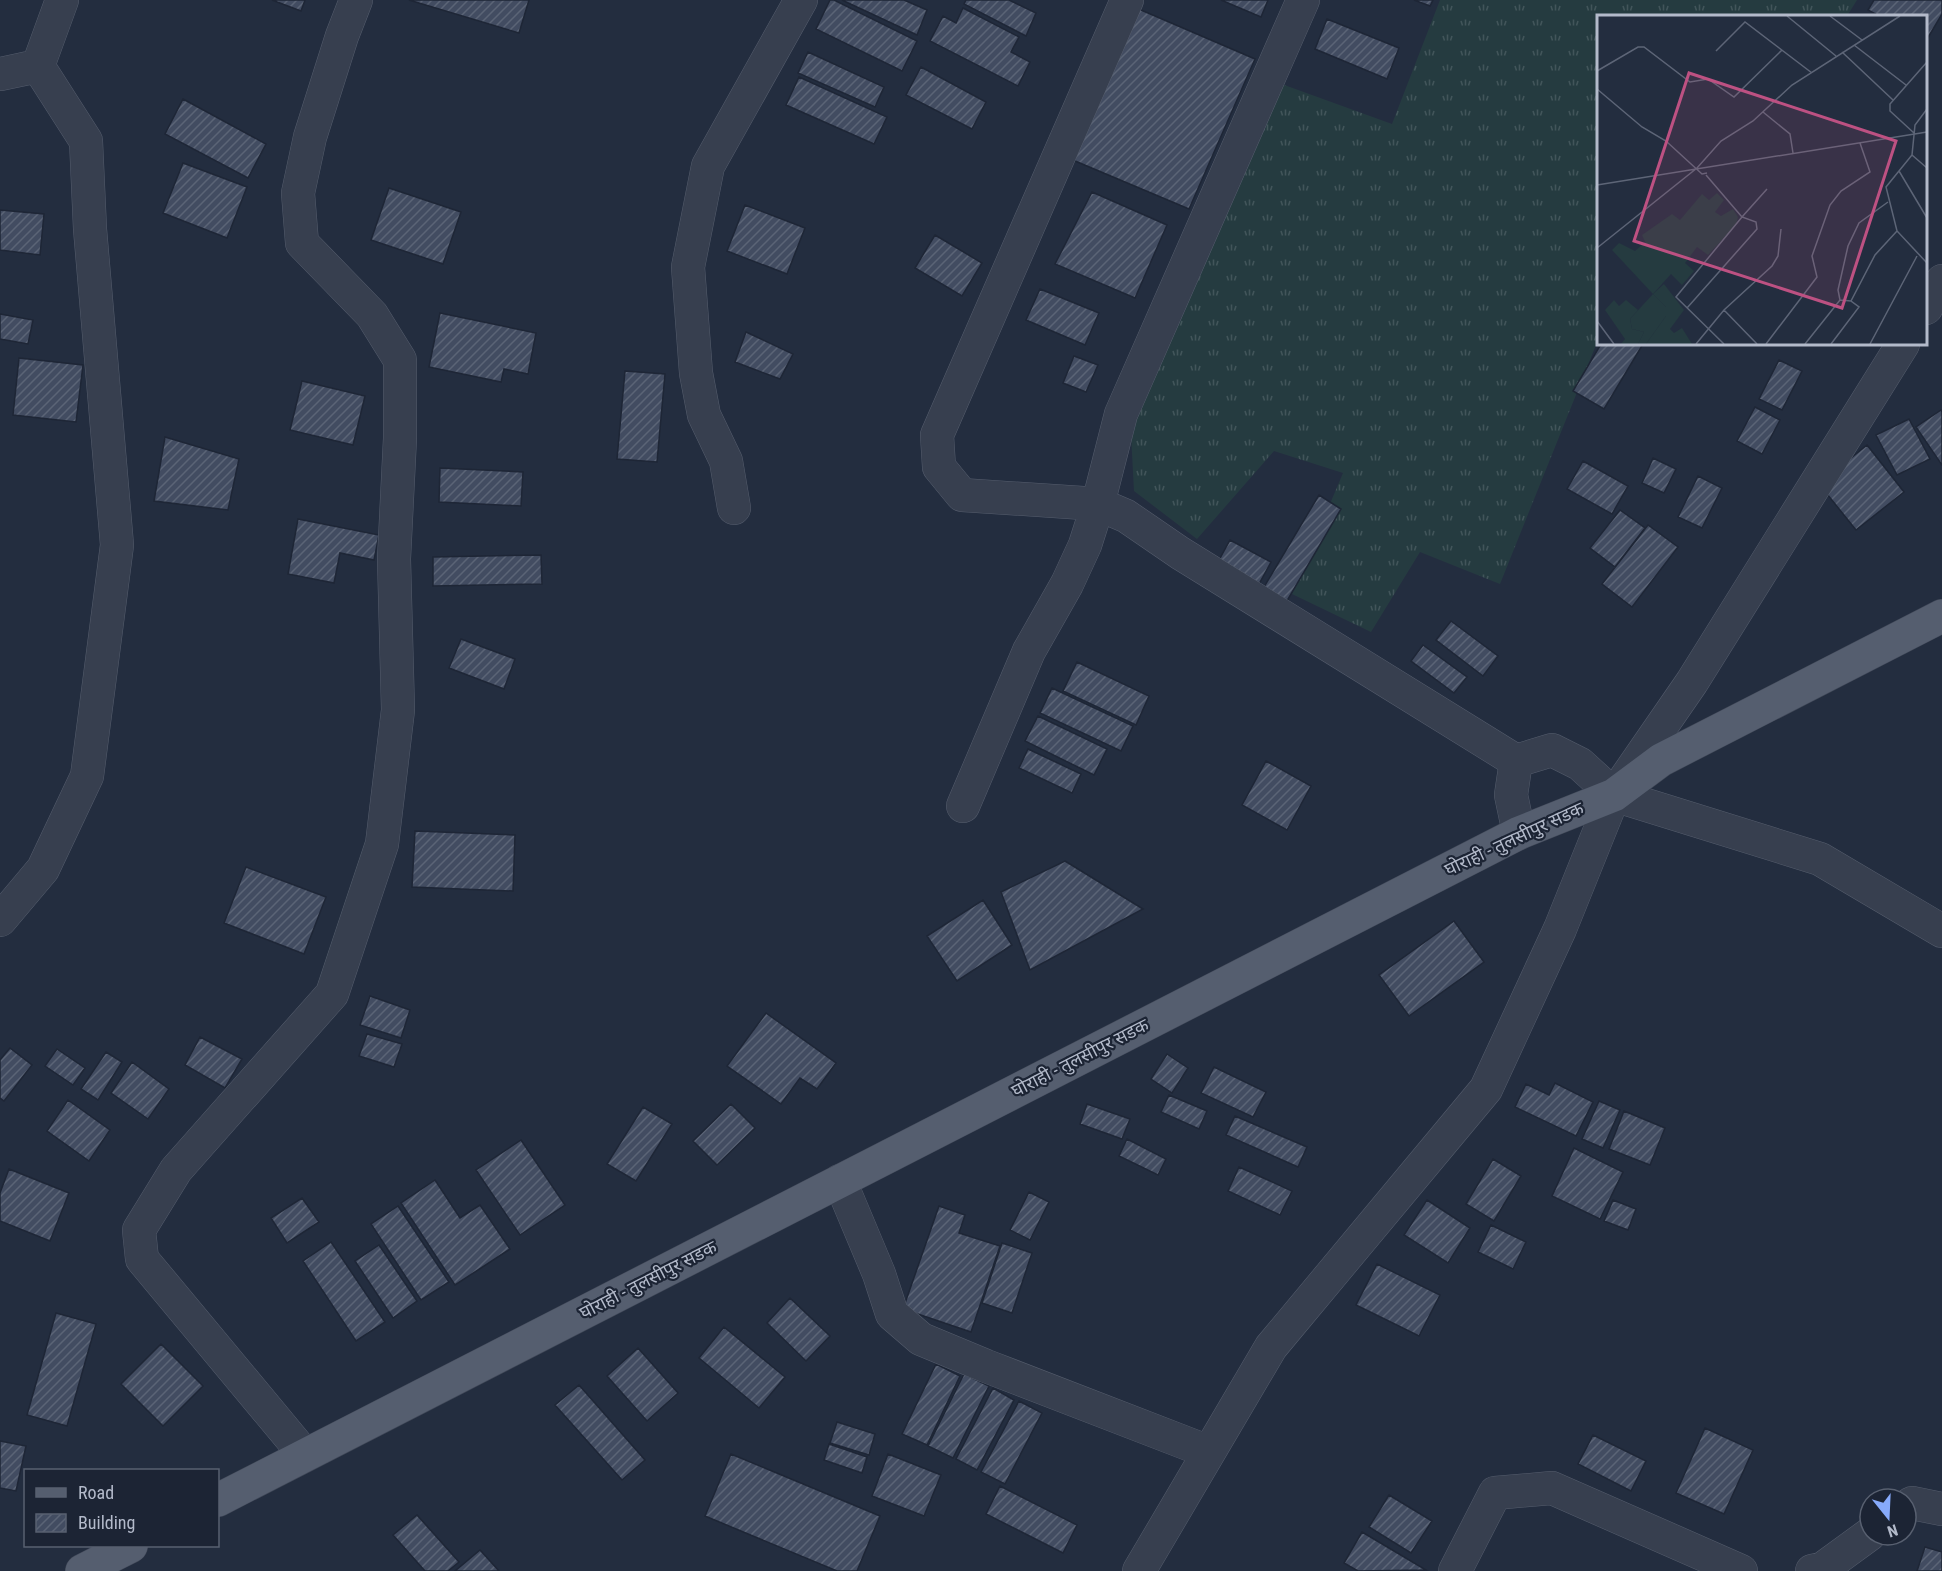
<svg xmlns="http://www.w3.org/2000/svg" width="1942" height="1571" font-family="'Roboto Condensed','Noto Sans Devanagari',sans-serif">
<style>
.grass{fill:url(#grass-tufts)}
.building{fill:url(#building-hatch);stroke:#1e2636;stroke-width:1.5}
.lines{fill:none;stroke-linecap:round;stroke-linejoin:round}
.minor-casing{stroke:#555d6d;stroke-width:34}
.major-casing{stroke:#404858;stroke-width:34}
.minor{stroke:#373f4f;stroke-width:33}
.major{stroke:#555e6f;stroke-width:33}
.labels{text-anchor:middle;stroke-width:4.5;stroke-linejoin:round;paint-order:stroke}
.street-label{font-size:18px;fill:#b3baca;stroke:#1c2434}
.inset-road{fill:none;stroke:#5d6577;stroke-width:1.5}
.view{fill:#bd5182;fill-opacity:0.15;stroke:#bd5182;stroke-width:3}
.inset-edge{fill:none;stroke:#b3baca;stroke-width:3}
</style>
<defs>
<pattern id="grass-tufts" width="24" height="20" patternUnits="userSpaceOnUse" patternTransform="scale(1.5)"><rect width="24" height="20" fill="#253b40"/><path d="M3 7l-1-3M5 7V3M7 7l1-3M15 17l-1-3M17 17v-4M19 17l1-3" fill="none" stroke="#42555a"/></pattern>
<pattern id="building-hatch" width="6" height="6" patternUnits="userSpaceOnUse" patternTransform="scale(1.5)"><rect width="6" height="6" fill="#424c61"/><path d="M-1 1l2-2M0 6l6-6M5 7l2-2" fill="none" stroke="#5b6476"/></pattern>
</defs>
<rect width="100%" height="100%" fill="#232d3f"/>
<path class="grass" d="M 1440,0 L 1857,0 L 1847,16 L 1598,16 L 1598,340 L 1500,584 L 1420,552 L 1371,632 L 1292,594 L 1343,473 L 1274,451 L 1197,539 L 1134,491 L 1130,415 L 1276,82 L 1392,124 Z"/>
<path class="building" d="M 272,0 L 305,0 L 301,11 Z
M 409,0 L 529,0 L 519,33 Z
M 830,0 L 834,0 L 917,41 L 902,71 L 816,29 Z
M 842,0 L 904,0 L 927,10 L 917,35 Z
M 966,0 L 1009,0 L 1036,13 L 1026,36 L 964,4 Z
M 1221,0 L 1268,0 L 1261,17 Z
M 1414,0 L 1433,0 L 1430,6 Z
M 1874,0 L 1942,0 L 1942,14 L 1926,41 L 1926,16 L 1879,16 L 1868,10 Z
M 1134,7 L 1255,59 L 1189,209 L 1068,158 Z
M 963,8 L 1019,37 L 1011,52 L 1030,62 L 1018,86 L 930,41 L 943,16 L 956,23 Z
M 1327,19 L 1399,48 L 1387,79 L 1315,49 Z
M 808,52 L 884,87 L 875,107 L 798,73 Z
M 921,67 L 986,102 L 972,129 L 906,95 Z
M 799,77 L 887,117 L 874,144 L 786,105 Z
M 183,99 L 266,144 L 248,178 L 165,134 Z
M 183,163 L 247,187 L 227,238 L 163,213 Z
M 389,188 L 461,212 L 443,264 L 371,240 Z
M 1092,192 L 1167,225 L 1135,298 L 1055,264 Z
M 745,205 L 805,228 L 787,274 L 727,251 Z
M 0,210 L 44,214 L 40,255 L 0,250 Z
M 935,235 L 982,263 L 962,296 L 915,268 Z
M 1040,289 L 1099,313 L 1085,345 L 1026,320 Z
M 440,313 L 536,333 L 528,374 L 504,369 L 501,382 L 429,367 Z
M 0,314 L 33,320 L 28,344 L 0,339 Z
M 746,332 L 793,354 L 780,379 L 735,362 Z
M 1601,344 L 1643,344 L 1604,409 L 1573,391 Z
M 1074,356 L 1098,365 L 1086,392 L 1063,383 Z
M 19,358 L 83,365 L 76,422 L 13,415 Z
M 1779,360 L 1802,371 L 1782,410 L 1759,399 Z
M 625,371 L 665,374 L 657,462 L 617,459 Z
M 302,381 L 365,396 L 353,445 L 290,430 Z
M 1755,407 L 1780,420 L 1762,454 L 1737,441 Z
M 1941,410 L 1942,412 L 1942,465 L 1916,427 Z
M 1909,419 L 1930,459 L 1897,475 L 1876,435 Z
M 165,437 L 239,459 L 228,510 L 154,501 Z
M 1867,445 L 1904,492 L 1856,530 L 1819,484 Z
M 1653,458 L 1676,469 L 1664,493 L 1642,483 Z
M 1583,461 L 1628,486 L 1612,514 L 1567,489 Z
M 440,468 L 523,472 L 521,506 L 439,502 Z
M 1698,476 L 1722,488 L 1702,528 L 1678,517 Z
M 1319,495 L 1341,509 L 1284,606 L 1261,592 Z
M 1620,510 L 1645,528 L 1615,567 L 1590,548 Z
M 298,519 L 379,535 L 374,560 L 340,553 L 334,583 L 288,574 Z
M 1648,525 L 1678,547 L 1632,607 L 1602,584 Z
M 1230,540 L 1271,562 L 1259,584 L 1218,562 Z
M 541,555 L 542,584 L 433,586 L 433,557 Z
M 1451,621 L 1498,656 L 1483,676 L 1436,640 Z
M 461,639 L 515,659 L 504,689 L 449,668 Z
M 1423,645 L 1467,677 L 1454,693 L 1411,661 Z
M 1077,662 L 1149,696 L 1136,725 L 1063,691 Z
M 1052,688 L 1133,726 L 1121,751 L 1040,713 Z
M 1038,716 L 1107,749 L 1094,775 L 1025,741 Z
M 1028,749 L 1081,774 L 1072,793 L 1019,768 Z
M 1266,761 L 1311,786 L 1287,830 L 1242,805 Z
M 415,831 L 515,835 L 513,891 L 412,887 Z
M 1065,861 L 1143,909 L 1030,970 L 1001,892 Z
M 246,867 L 326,897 L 304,954 L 224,923 Z
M 983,900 L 1012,945 L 957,981 L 927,936 Z
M 1454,921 L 1484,962 L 1409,1016 L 1379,975 Z
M 370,996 L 410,1010 L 401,1038 L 360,1025 Z
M 766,1013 L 836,1063 L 817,1089 L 800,1078 L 781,1104 L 727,1066 Z
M 367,1034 L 402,1044 L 394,1067 L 359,1056 Z
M 200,1037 L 242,1059 L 225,1088 L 185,1065 Z
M 10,1048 L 32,1065 L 4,1101 L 0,1098 L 0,1060 Z
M 57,1049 L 85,1068 L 73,1085 L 45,1066 Z
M 106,1052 L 122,1062 L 98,1100 L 81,1089 Z
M 1167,1054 L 1188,1068 L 1172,1093 L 1151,1079 Z
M 132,1062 L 169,1089 L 148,1119 L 111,1093 Z
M 1214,1067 L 1266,1092 L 1253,1117 L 1201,1093 Z
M 1555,1083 L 1593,1102 L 1576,1136 L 1515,1107 L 1526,1084 L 1549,1095 Z
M 1169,1095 L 1207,1111 L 1199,1129 L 1161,1112 Z
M 68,1100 L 110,1130 L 89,1161 L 47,1131 Z
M 1599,1101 L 1620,1110 L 1603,1148 L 1582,1139 Z
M 731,1104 L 755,1128 L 717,1165 L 693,1141 Z
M 1087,1104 L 1130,1119 L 1122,1139 L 1080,1124 Z
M 643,1107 L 672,1124 L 636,1181 L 607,1164 Z
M 1624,1111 L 1665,1128 L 1650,1165 L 1609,1149 Z
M 1235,1116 L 1307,1147 L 1298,1167 L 1226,1135 Z
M 1127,1139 L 1166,1159 L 1158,1175 L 1119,1156 Z
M 521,1140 L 565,1205 L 520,1235 L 476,1170 Z
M 1574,1148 L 1623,1172 L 1600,1219 L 1552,1196 Z
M 1493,1159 L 1521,1176 L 1494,1221 L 1466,1204 Z
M 1239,1167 L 1292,1191 L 1280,1215 L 1228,1191 Z
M 9,1169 L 69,1193 L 50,1241 L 0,1221 L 0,1193 Z
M 435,1180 L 460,1218 L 480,1205 L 510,1249 L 455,1285 L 401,1203 Z
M 1029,1192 L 1049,1202 L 1030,1240 L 1010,1230 Z
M 302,1198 L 319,1222 L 287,1243 L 271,1218 Z
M 1427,1200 L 1470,1228 L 1448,1263 L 1404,1235 Z
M 1613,1200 L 1636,1209 L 1628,1230 L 1604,1221 Z
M 398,1206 L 449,1282 L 421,1300 L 371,1224 Z
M 939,1206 L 965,1215 L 959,1233 L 1000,1246 L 971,1332 L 903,1309 Z
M 1491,1225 L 1526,1242 L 1513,1269 L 1478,1252 Z
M 331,1242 L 385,1322 L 356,1341 L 303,1261 Z
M 1002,1243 L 1032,1253 L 1012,1313 L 982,1303 Z
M 379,1245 L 417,1301 L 393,1318 L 355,1261 Z
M 1377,1264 L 1440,1295 L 1419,1336 L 1356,1305 Z
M 790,1298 L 830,1336 L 806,1361 L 767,1323 Z
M 56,1313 L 96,1324 L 67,1426 L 27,1415 Z
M 724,1327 L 785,1377 L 759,1408 L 699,1358 Z
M 161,1344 L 203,1386 L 163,1426 L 121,1384 Z
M 638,1348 L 678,1393 L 647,1421 L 607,1376 Z
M 936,1364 L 960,1376 L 927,1445 L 902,1434 Z
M 964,1374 L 989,1386 L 953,1458 L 928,1446 Z
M 579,1385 L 645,1460 L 622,1480 L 555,1405 Z
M 993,1388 L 1014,1400 L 977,1470 L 956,1459 Z
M 1019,1401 L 1042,1413 L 1005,1484 L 981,1472 Z
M 837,1422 L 875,1434 L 869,1455 L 830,1443 Z
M 1705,1428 L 1753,1450 L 1724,1514 L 1676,1493 Z
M 1593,1435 L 1646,1461 L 1631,1491 L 1578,1464 Z
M 0,1441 L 26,1446 L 16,1491 L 0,1488 Z
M 829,1444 L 867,1457 L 862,1473 L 824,1460 Z
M 731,1454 L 880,1516 L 857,1571 L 837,1571 L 705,1516 Z
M 888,1454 L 941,1475 L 924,1516 L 872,1496 Z
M 1000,1486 L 1077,1525 L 1063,1553 L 986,1514 Z
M 1389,1495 L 1432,1521 L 1411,1553 L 1369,1527 Z
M 417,1515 L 459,1562 L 448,1571 L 425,1571 L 393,1535 Z
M 1362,1532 L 1426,1570 L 1358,1571 L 1344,1563 Z
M 1925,1547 L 1942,1552 L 1942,1571 L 1917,1571 Z
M 480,1550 L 499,1571 L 455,1571 Z"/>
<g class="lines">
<defs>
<path id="minor" d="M 1303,0 L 1121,414 L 1098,504 L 1126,516 L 1180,553 L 1516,761
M 0,74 L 38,66 L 62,0
M 1926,308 L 1942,281
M 734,508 L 726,461 L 704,415 L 696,373 L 688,267 L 708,166 L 801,0
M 963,806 L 1029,651 L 1067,584 L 1085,545 L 1098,504 L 962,495 L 939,467 L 937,435 L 1127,0
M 1519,833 L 1511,795 L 1516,761 L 1552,750 L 1580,764 L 1614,795 L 1820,859 L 1942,931
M 0,920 L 43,869 L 87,776 L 117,545 L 90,229 L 86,141 L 38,66
M 840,1181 L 879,1274 L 892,1314 L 921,1339 L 986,1366 L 1209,1452
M 305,1455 L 142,1259 L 139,1230 L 176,1170 L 332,994 L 382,844 L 398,710 L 394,559 L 400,438 L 400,360 L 372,315 L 302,243 L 298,193 L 310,137 L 342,36 L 356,0
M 1906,1507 L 1912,1503 L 1942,1509
M 1139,1571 L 1271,1347 L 1486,1089 L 1560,929 L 1614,795 L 1692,682 L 1903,344
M 1455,1571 L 1495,1493 L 1552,1488 L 1741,1571
M 1812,1571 L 1822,1569 L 1870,1534"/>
<path id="major" d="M 218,1500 L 1519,833 L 1614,795 L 1661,760 L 1942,616
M 82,1571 L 131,1546"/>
</defs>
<use href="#minor" class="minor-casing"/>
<use href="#major" class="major-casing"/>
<use href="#minor" class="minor"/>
<use href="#major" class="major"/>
</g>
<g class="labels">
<g class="street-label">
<text transform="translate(1514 839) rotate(-25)" y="6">घोराही - तुलसीपुर सडक</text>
<text transform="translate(1080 1058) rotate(-27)" y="6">घोराही - तुलसीपुर सडक</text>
<text transform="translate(648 1280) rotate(-27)" y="6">घोराही - तुलसीपुर सडक</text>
</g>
</g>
<g transform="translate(1597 15)">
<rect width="330" height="330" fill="#232d3f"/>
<path d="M 120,178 L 127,185 L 118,197 L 124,201 L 136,194 L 141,202 L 139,210 L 111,240 L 100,232 L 88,248 L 97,256 L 85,270 L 74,259 L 56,279 L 15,235 L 22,228 L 38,236 L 48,227 L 45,220 L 75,199 L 83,205 L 105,179 L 112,185 Z" fill="#253b40"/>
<path d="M 56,279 L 69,292 L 69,301 L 49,329 L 41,329 L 47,317 L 35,314 L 33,304 Z" fill="#253b40"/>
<path d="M 67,269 L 87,295 L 73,314 L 77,318 L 85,313 L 95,329 L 49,329 L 69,301 L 69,292 L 56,279 ZM 17,285 L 22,291 L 29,285 L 41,295 L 33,304 L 35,314 L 47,317 L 41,329 L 24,329 L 28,324 L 8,295 Z" fill="#253b40"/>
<path class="inset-road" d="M 190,1 L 239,41M 233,1 L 265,25M 257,30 L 309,70M 119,36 L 148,7 L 215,58M 245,37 L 296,85M 0,56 L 41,32 L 47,32 L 93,67 L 111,64 L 137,82 L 185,35M 0,74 L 45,112 L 69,126 L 105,159 L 110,158M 330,94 L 318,110 L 315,140 L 289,172 L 300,216 L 330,248M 166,97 L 193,119 L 196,138M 317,118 L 293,96 L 293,89 L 330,47M 315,140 L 330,153M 302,156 L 330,203M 109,160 L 145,202 L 79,282 L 127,329M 0,170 L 330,117M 0,233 L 100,153 L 124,126 L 156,106 L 195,70 L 303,1M 243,285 L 241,275 L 251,231 L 262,208 L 291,187M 90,293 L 160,214 L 159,207 L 145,202 L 170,174M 127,295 L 160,329M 0,306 L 17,329M 99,329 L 127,295 L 175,251 L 181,241 L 184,214M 169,329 L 220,262 L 215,241 L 233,190 L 244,176 L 273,157 L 263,128M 208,329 L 243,285 L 254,286M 234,329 L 262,292 L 254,286 L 278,240 L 300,216M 273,329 L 320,241"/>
<path class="view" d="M 92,58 L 299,126 L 245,293 L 37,226 Z"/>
<rect width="330" height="330" class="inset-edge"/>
</g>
<rect x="24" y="1469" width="195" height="78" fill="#1c2434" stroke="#586070" stroke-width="1.5"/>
<rect x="36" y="1488" width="30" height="9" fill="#555e6f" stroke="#586070" stroke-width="1.5"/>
<text x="78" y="1499" font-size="18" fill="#b3baca">Road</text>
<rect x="36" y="1514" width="30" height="18" fill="url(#building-hatch)" stroke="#586070" stroke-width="1.5"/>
<text x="78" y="1529" font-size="18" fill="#b3baca">Building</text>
<g transform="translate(1888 1517) rotate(162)"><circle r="28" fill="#1c2434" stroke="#586070" stroke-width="1.5"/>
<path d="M0-4.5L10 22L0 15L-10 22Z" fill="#87aafb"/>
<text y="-9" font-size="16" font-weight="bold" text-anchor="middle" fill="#b3baca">N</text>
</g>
</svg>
